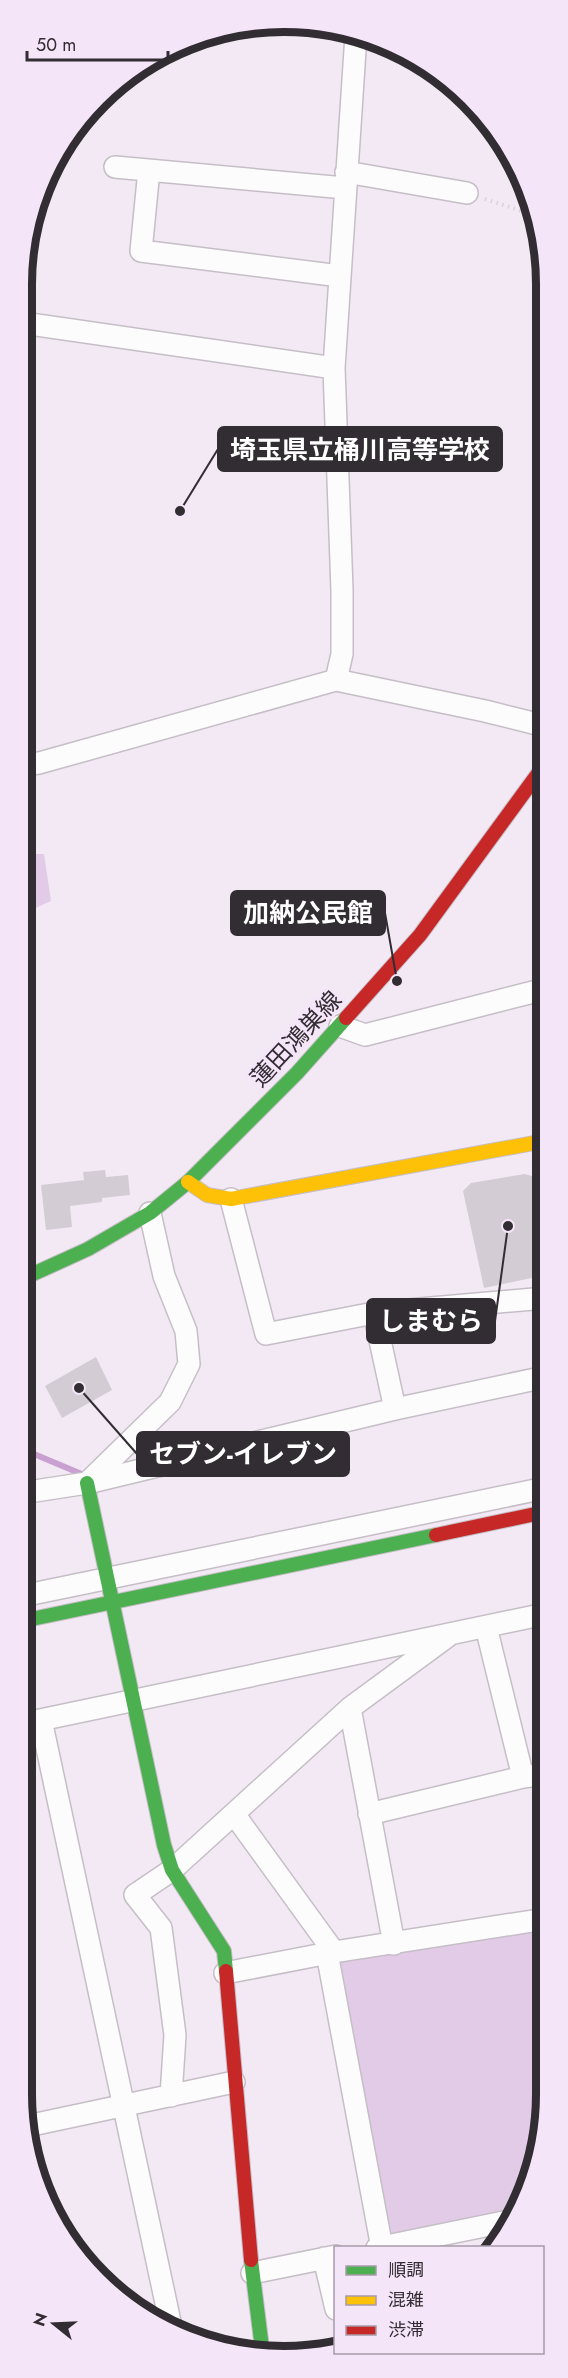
<svg xmlns="http://www.w3.org/2000/svg" width="568" height="2378" font-family="Jost,'Noto Sans JP',sans-serif">
<style>
.green{fill:#e2cbe6}
.lines{fill:none;stroke-linecap:round;stroke-linejoin:round}
.stream{stroke:#c8a1d0;stroke-width:6}
.building{fill:#d3ccd5}
.street-casing{stroke:#c5bec6;stroke-width:24}
.fast-casing{stroke:#c5bec6;stroke-width:16}
.slow-casing{stroke:#c5bec6;stroke-width:16}
.jam-casing{stroke:#c5bec6;stroke-width:16}
.path{stroke:#d6d4d6;stroke-width:4;stroke-dasharray:1.5 4.5;stroke-linecap:butt}
.street{stroke:#fdfcfd;stroke-width:21}
.fast{stroke:#4caf50;stroke-width:14}
.slow{stroke:#ffc107;stroke-width:14}
.jam{stroke:#c62828;stroke-width:14}
.labels{text-anchor:middle;stroke-width:6;stroke-linejoin:round;paint-order:stroke}
.street-label{font-size:24px;fill:#322c33;stroke:#f5e5f8}
.rim{fill:none;stroke:#322c33;stroke-width:8}
.leader{fill:none;stroke:#322c33;stroke-width:2}
.callout-dot{fill:#322c33;stroke:#f5e5f8;stroke-width:2}
.callout{fill:#322c33;stroke:#322c33;stroke-width:2}
.callout-label{font-size:26px;text-anchor:middle;font-weight:bold;fill:#fff}
</style>
<rect width="100%" height="100%" fill="#f2e9f4"/>
<path class="green" d="M 23,854 L 44,854 L 51,901 L 22,914 Z
M 22,1207 L 30,1256 L 22,1260 Z
M 545,1919 L 545,2129 L 514,2220 L 382,2247 L 327,1953 Z"/>
<g class="lines">
<path class="stream" d="M 22,1449 L 84,1475"/>
</g>
<path class="building" d="M 105,1170 L 106,1177 L 128,1175 L 130,1195 L 102,1198 L 102,1202 L 70,1206 L 72,1227 L 46,1230 L 41,1185 L 84,1180 L 83,1172 Z
M 525,1174 L 535,1177 L 545,1175 L 545,1262 L 534,1264 L 536,1277 L 484,1288 L 463,1191 L 471,1183 Z
M 96,1357 L 112,1390 L 62,1418 L 45,1386 Z"/>
<g class="lines">
<defs>
<path id="street" d="M 115,167 L 345,188
M 149,170 L 141,251 L 340,276
M 346,172 L 467,193
M 23,323 L 334,368
M 336,680 L 342,654 L 342,590 L 334,368 L 356,35
M 23,765 L 39,763 L 336,680 L 485,711 L 545,726
M 340,1026 L 365,1035 L 545,989
M 231,1199 L 266,1334 L 374,1313 L 545,1298
M 374,1313 L 395,1409
M 87,1483 L 170,1402 L 189,1364 L 186,1331 L 164,1276 L 150,1213
M 22,1493 L 87,1483 L 395,1409 L 545,1377
M 22,1596 L 545,1488
M 486,1627 L 523,1777
M 350,1708 L 394,1944
M 41,1720 L 172,2331
M 21,1724 L 545,1614
M 234,1814 L 334,1952
M 369,1814 L 523,1777 L 545,1774
M 327,1953 L 382,2248
M 225,1973 L 334,1952 L 545,1919
M 171,2096 L 175,2035 L 161,1928 L 135,1895 L 172,1870 L 350,1708 L 448,1636
M 27,2126 L 234,2082
M 377,2248 L 514,2220
M 324,2258 L 336,2309
M 252,2273 L 336,2256"/>
<path id="fast" d="M 22,1279 L 88,1249 L 150,1213 L 188,1182 L 297,1073 L 346,1018
M 87,1483 L 164,1845 L 172,1870 L 224,1951 L 226,1971
M 22,1621 L 436,1535
M 251,2260 L 263,2356"/>
<path id="slow" d="M 188,1182 L 207,1195 L 231,1199 L 545,1141"/>
<path id="jam" d="M 346,1018 L 420,935 L 545,764
M 436,1535 L 545,1512
M 226,1971 L 251,2260"/>
</defs>
<use href="#street" class="street-casing"/>
<use href="#fast" class="fast-casing"/>
<use href="#slow" class="slow-casing"/>
<use href="#jam" class="jam-casing"/>
<path class="path" d="M 485,199 L 534,215"/>
<use href="#street" class="street"/>
<use href="#fast" class="fast"/>
<use href="#slow" class="slow"/>
<use href="#jam" class="jam"/>
</g>
<g class="labels">
<g class="street-label">
<text transform="translate(296 1039) rotate(-47)" y="8">蓮田鴻巣線</text>
</g>
</g>
<path d="M0 0H568V2378H0ZM284 32H284A252 252 0 0 1 536 284V2094A252 252 0 0 1 284 2346H284A252 252 0 0 1 32 2094V284A252 252 0 0 1 284 32Z" fill="#f5e5f8" fill-rule="evenodd"/>
<path class="rim" d="M284 32H284A252 252 0 0 1 536 284V2094A252 252 0 0 1 284 2346H284A252 252 0 0 1 32 2094V284A252 252 0 0 1 284 32Z"/>
<path class="leader" d="M180 511L218 449M397 981L385 913M508 1226L495 1321M79 1388L137 1454"/>
<g class="callout-dot">
<circle cx="180" cy="511" r="6"/>
<circle cx="397" cy="981" r="6"/>
<circle cx="508" cy="1226" r="6"/>
<circle cx="79" cy="1388" r="6"/>
</g>
<g class="callout">
<rect x="218" y="427" width="284" height="44" rx="6"/>
<rect x="231" y="891" width="154" height="44" rx="6"/>
<rect x="367" y="1299" width="128" height="44" rx="6"/>
<rect x="137" y="1432" width="212" height="44" rx="6"/>
</g>
<g class="callout-label">
<text x="360" y="459">埼玉県立桶川高等学校</text>
<text x="308" y="922">加納公民館</text>
<text x="431" y="1330">しまむら</text>
<text x="243" y="1463">セブン-イレブン</text>
</g>
<rect x="334" y="2246" width="210" height="108" fill="#f5e5f8" stroke="#a79ba9" stroke-width="1.5"/>
<rect x="346" y="2266" width="30" height="9" fill="#4caf50" stroke="#a79ba9" stroke-width="1.5"/>
<text x="388" y="2276" font-size="18" fill="#322c33">順調</text>
<rect x="346" y="2296" width="30" height="9" fill="#ffc107" stroke="#a79ba9" stroke-width="1.5"/>
<text x="388" y="2306" font-size="18" fill="#322c33">混雑</text>
<rect x="346" y="2326" width="30" height="9" fill="#c62828" stroke="#a79ba9" stroke-width="1.5"/>
<text x="388" y="2336" font-size="18" fill="#322c33">渋滞</text>
<g transform="translate(54 2324) rotate(288)" stroke="#f5e5f8" stroke-width="4.5" paint-order="stroke">
<path d="M0-4.5L10 22L0 15L-10 22Z" fill="#322c33"/>
<text y="-9" font-size="16" font-weight="bold" text-anchor="middle" fill="#322c33">N</text>
</g>
<path d="M27 51v9h141v-9" fill="none" stroke="#322c33" stroke-width="3"/>
<text x="36" y="51" font-size="18" fill="#322c33" stroke="#f5e5f8" stroke-width="4.5" paint-order="stroke">50 m</text>
</svg>
